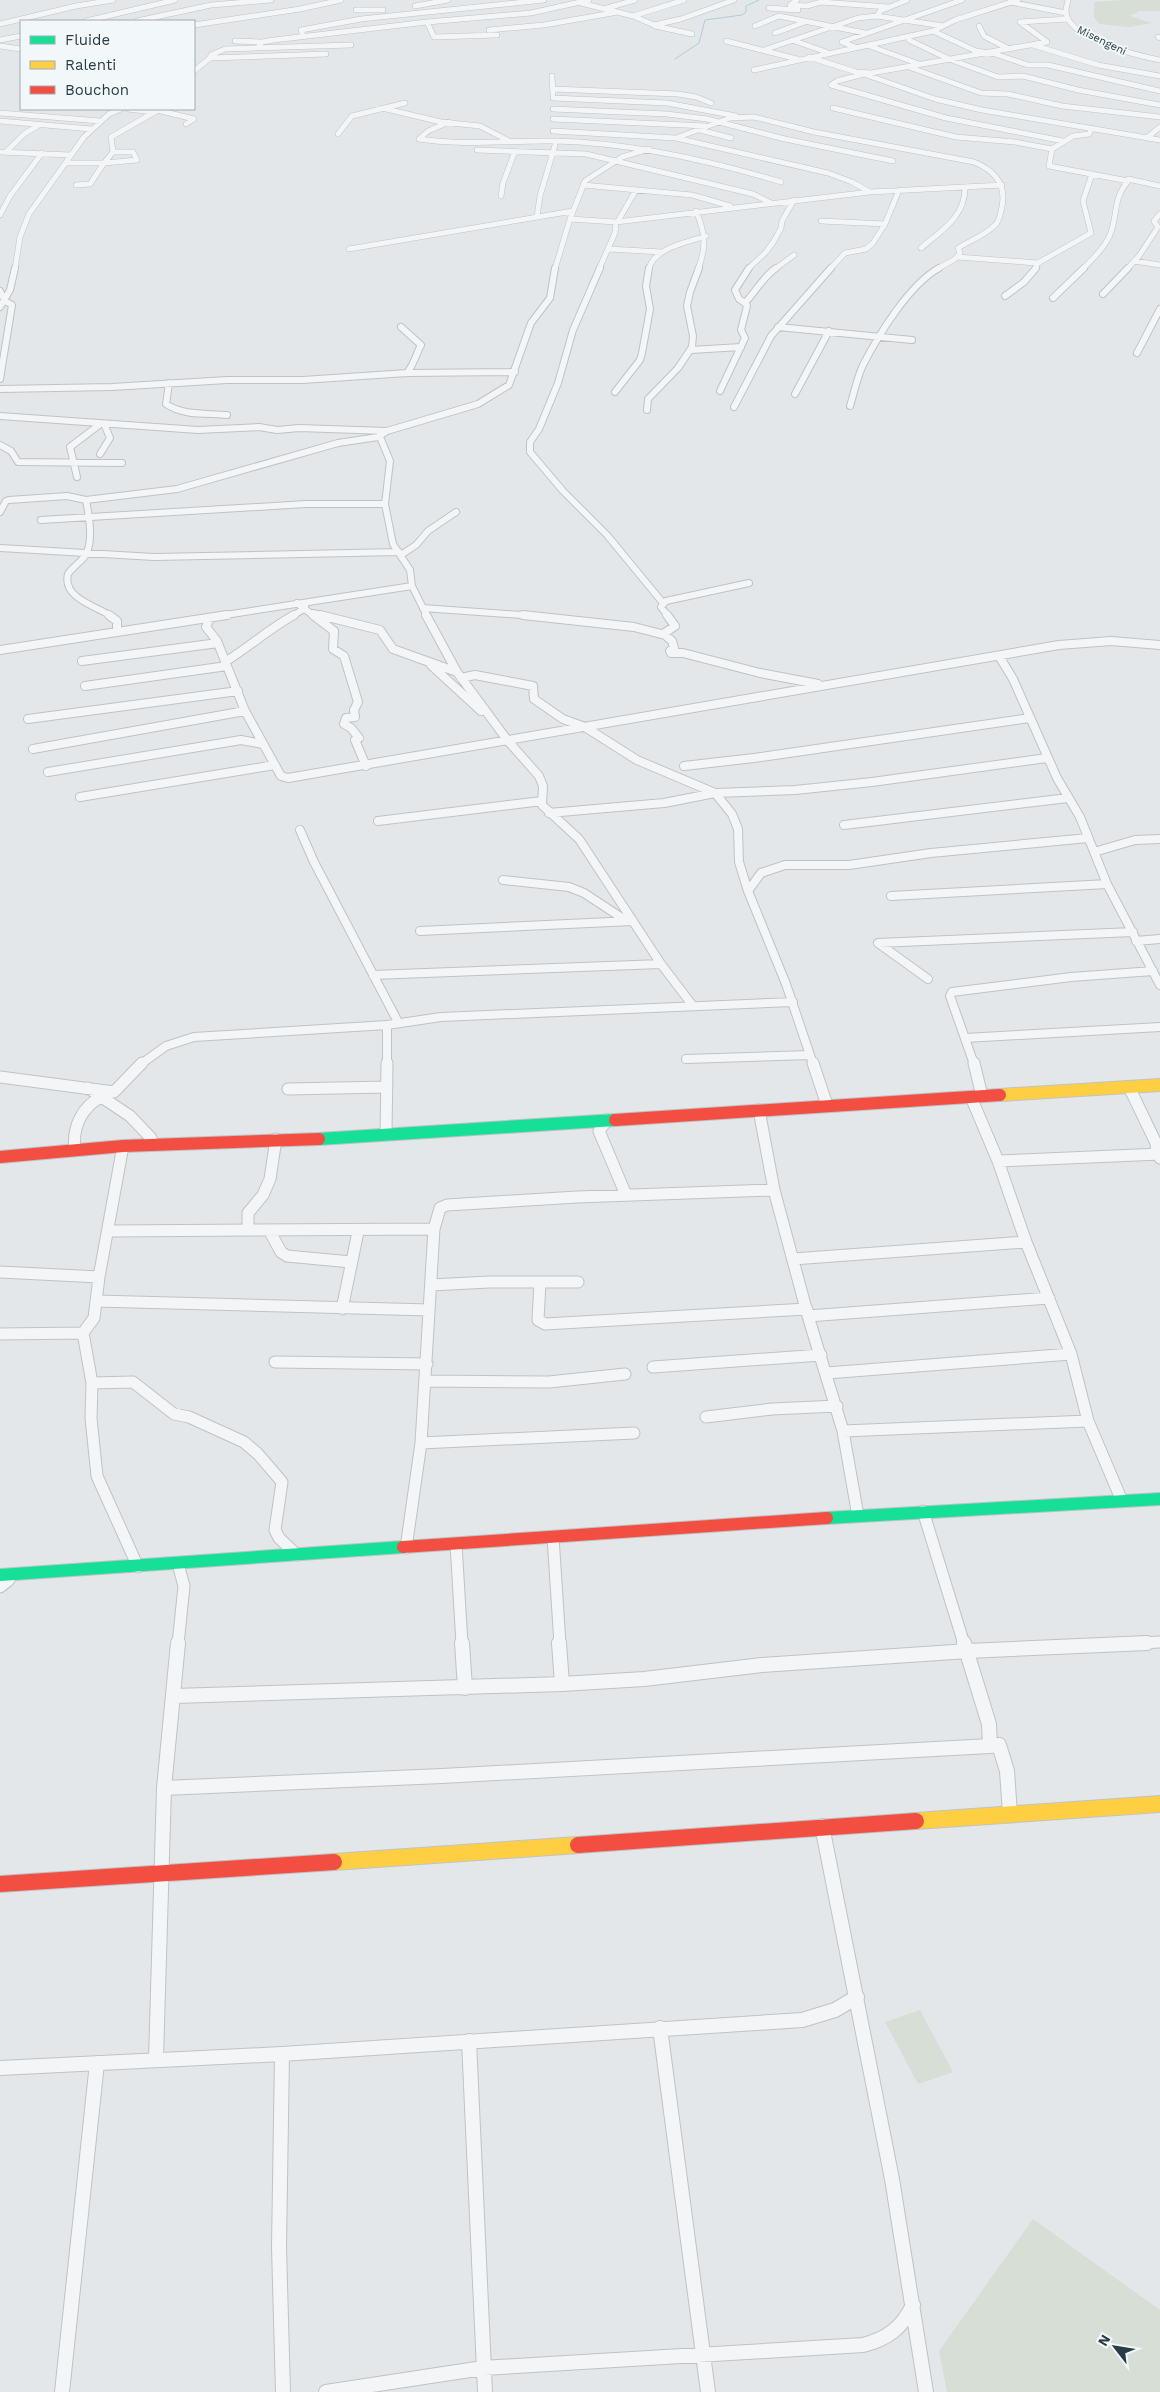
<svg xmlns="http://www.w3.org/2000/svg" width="1160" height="2392" font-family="'Work Sans',sans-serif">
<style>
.green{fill:#d7ded5}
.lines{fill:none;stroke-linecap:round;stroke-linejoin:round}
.stream{stroke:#b1ccd6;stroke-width:1}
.street-far4-casing{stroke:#bfc3c6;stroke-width:6}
.street-far3-casing{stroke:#bfc3c6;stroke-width:8}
.street-far2-casing{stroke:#bfc3c6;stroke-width:10}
.street-far1-casing{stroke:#bfc3c6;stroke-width:13}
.street-casing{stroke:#bfc3c6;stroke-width:16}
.fast-casing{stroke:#bfc3c6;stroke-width:14}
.slow-far1-casing{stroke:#bfc3c6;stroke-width:14}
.slow-casing{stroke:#bfc3c6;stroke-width:18}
.jam-far1-casing{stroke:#bfc3c6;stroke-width:14}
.jam-casing{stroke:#bfc3c6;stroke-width:18}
.street-far4{stroke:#f3f5f6;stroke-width:5}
.street-far3{stroke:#f3f5f6;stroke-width:6}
.street-far2{stroke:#f3f5f6;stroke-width:8}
.street-far1{stroke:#f3f5f6;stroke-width:11}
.street{stroke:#f3f5f6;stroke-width:14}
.fast{stroke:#16e098;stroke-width:12}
.slow-far1{stroke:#ffcf43;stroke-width:12}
.slow{stroke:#ffcf43;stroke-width:16}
.jam-far1{stroke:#f24e42;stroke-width:12}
.jam{stroke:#f24e42;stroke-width:16}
.labels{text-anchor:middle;stroke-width:4;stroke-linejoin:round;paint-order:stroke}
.far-street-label{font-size:11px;fill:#293b45;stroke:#f2f7f9}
</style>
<rect width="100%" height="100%" fill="#e4e7ea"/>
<path class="green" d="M 1122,0 L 1160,0 L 1160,11 L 1139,11 L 1130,16 L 1152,23 L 1129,27 L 1099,24 L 1094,17 L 1094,2 Z
M 920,2010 L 953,2072 L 918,2084 L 885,2022 Z
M 1033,2219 L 1160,2310 L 1160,2392 L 947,2392 L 939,2351 Z"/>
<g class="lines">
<path class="stream" d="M 675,59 L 699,43 L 705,20 L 742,15 L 746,12 L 746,6 L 759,0"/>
<defs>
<path id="street-far4" d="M 797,0 L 790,5 L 807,6 L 821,2 L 888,7
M 1068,0 C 1067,4 1066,8 1066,12 C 1068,39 1139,56 1160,60
M 1010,2 L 1066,13
M 581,3 L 633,16 L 654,25 L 681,19 L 734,0
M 415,6 L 448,0
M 607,8 L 635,0
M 769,8 L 798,10
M 356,10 L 383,10
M 633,16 L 684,0
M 877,16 L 943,26
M 86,21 L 175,0
M 137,21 L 211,5 L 271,0
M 0,24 L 76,6 L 113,0
M 194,25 L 300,9 L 341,0
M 655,26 L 692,34
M 755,26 L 779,16 L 865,33
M 979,26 L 984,36 L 1007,48
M 489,30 L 544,25 L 618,12
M 933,31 L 976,51 L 995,54 L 1028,65 L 1048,65 L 1160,91
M 775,33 L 805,22
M 497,35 L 434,37 L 427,22 L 531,13 L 589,0
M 303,36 L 301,30 L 361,19 L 544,0
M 1158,37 L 1160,38
M 0,40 L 21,36
M 792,40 L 826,52
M 909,40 L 949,59 L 998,77 L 1023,76 L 1078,90 L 1160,105
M 235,41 L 260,42
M 726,41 L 797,59
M 1047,42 L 1020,22 L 1068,19
M 867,45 L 919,64
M 1033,45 L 1098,65 L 1160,76
M 0,46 L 21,49
M 259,46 L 262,42 L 274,40 L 427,22
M 855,47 L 842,42 L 962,0
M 764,50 L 858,18 L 877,16 L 880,11 L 907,0
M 326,54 L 210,58 L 211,55 L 225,49 L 351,45
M 809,57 L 856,72 L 871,73 L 1047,42
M 909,67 L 981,93 L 1008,94 L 1062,106 L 1160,117
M 754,70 L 933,31 L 955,20 L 1018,0
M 194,71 L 210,58
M 552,76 L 553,94
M 553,89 L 678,94 L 696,97 L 711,103
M 553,98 L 667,103 L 736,116
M 382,108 L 441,122 L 480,126 L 509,141
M 833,108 L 956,137 L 1015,142 L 1052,149
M 128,109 L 154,112
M 553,109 L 667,114 L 707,119 L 785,139 L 893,161
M 157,110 L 194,119 L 186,124
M 0,113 L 100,121
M 553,119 L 706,126
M 0,121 L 91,129
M 700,130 L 731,138
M 553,131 L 676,138 L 828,173 L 852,182 L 870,192
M 338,134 L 352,116 L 405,103
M 676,138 L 730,118 L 754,117 L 814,132 L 974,162 C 996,171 1008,186 1001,211 C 1000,215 999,222 995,225 C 986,235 969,241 958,248 L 960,253 L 955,259 L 937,269
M 1147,138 L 1160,127
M 419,139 C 465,146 510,140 556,141 C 633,143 708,160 781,182
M 419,139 L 428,131 L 449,122
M 1063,141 L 946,118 L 831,85 L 837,81 L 864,74 L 935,99 L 982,110 L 1160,140
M 477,150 L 586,154 L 753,194 L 771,203
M 0,152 L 70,155
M 6,152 L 24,134 L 39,125
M 66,163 L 104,163 L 113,152 L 111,137 L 160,109
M 1128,179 L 1160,186
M 76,185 L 90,184 L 104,163 L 137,160 L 133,152 L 113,152
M 583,185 L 692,195 L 730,206
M 501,196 L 503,183 L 515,151
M 696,211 C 705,232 707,247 698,269
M 0,215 L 10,196 L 42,153
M 537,217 L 540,196 L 555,145
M 570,219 L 616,222
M 618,221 L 636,190
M 821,221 L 885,224
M 921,248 C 941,231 965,217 965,188
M 349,249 L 573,211
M 608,249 L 662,252
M 957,257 L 1038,263
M 1134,261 L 1160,265
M 15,269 L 20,237 L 29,214 L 84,137 L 109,114 L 121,109
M 555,269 L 570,219 L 585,181 L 622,157 L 649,149
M 599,269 L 615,233 L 616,222 L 870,192 L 1002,185
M 649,269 C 653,248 689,242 706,236
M 748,269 L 766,252 L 774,241 L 781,228 L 782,221 L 794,200
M 775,269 L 794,255
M 830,269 L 845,253 L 866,249 L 873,243 L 885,224 L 899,190
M 1035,269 L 1038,263 L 1091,233 L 1083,201 L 1092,174
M 1083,269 C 1093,258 1106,247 1111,232 C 1118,212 1113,199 1128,181 L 1049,166 L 1052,149 L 1073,136 L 1089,134 L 1092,128
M 1127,269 L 1139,256 L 1158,227 L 1154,221 L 1160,214"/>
<path id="street-far3" d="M 600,268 L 573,330 L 558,383 L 539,429 L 530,442 L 530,452 L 563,491 L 607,535 L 663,603
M 0,291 L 5,301 L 12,305 L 0,379
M 1103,294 L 1128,268
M 1005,296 L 1024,282 L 1036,268
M 1053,298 L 1084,268
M 745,303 L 739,299 L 735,290 L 749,268
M 0,307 L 10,290 L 15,268
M 401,327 L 421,345 C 415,356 416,361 407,373
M 778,327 L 912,340
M 691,350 L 741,347
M 1137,353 L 1160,309
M 169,383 L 166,404 C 184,416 206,413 227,415
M 0,389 L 112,387 L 227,380 L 303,380 L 407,373 L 515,372
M 720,391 L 745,338 L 741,330 L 747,306 L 745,303 C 756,291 763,277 776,268
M 615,392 L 640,360 L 642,353 L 650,309 L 646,286 L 649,268
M 795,394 L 829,331
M 850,406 C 854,393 857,378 863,365 C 879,334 909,285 939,268
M 734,407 L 771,336 L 831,268
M 647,410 L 648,399 L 678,368 L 692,347 L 693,336 L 687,306 L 690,292 L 699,268
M 0,416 L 198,430 L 259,427 L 277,430 L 299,428 L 387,431
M 380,437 L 390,461 L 385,504
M 0,445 L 11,451 L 18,462 L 122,463
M 100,454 L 110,438 L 105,426
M 77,477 L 70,447 L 99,425
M 86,500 C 89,516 94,542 85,556 C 80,563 72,567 68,574 C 62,598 96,606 111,616
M 0,512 L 6,501 L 9,500 L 67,496 L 86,500 L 177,489 L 338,443 L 378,437 L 387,431 L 478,404 L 509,385 L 531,323 L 550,298 L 555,268
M 41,520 L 306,504 L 385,504 L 393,544 L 410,570 L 412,586 L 427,616
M 0,548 L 154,557 L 399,552
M 401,555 L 416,545 L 428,531 L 456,512
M 297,603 L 314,616
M 423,608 L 535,616
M 313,613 L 325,616
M 219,616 L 412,586
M 292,616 L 304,609 L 306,603
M 668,616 L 661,607 L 666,601 L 749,583"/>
<path id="street-far2" d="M 109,615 L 117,621 L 117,630
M 313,615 L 334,631 L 333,649 L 344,656 L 358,702 L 354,710 L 355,717 L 346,718 L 344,724 L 351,728 L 359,738 L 355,740 L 366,766
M 320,615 L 380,630 L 393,649 L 457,672
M 426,615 L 457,672 L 508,741 L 539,776 L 543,786 L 542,805 L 579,839 L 661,964 L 693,1006
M 523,615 L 634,627 L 665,635 L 672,641 L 674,648 L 670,651 L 671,653 L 683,653 L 760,673 L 818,684
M 210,618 L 206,627 L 217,641 L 245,711 L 281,776 L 288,778 L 1059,645 L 1111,641 L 1160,645
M 663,634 L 675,626 L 667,615
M 0,650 L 227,615
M 999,656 L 1013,679 L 1057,778 L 1080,817 L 1107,884 L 1160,985
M 82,661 L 218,643
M 225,662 C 249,647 269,629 294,615
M 431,665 L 481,711
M 461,678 L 475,675 L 533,686 L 534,699 L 563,719 L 585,727 L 637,760 L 715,793 L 732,814 L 738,829 L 739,862 L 748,891
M 85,686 L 227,666
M 28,719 L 238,691
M 33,749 L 245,711
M 684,766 L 754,758 L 1030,718
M 48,772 L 241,740 L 263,744
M 80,797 L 275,765
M 549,813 L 664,803 L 715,793 L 795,790 L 872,782 L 1047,758
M 378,821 L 542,801
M 844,825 L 1068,798
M 300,830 L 314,862 L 398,1022
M 1094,852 L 1135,840 L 1160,839
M 503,880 L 569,887 L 584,893 L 625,920
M 891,896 L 1107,884
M 420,931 L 633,921
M 1136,941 L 1160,939
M 373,975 L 661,964
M 928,979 L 878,943 L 1133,932
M 965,1038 L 1160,1027
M 686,1059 L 810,1055
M 141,1064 L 166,1046 L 194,1037 L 387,1025
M 387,1064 L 387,1025 L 441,1017 L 793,1002
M 813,1064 L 786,984 L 748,891 L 761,873 L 785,865 L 849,865 L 931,853 L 1088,838
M 974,1064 L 950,996 L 952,992 L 1071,977 L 1153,971"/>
<path id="street-far1" d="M 813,1063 L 827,1105
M 974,1063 L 982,1096
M 0,1077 L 114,1092 L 142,1063
M 1129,1087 L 1156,1143 L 1157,1154 L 1160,1158
M 88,1088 L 130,1116 L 151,1138 L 152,1144
M 288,1089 L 387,1087
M 971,1097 L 998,1161 L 1026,1242 L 1071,1354 L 1088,1421 L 1122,1501
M 759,1110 L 774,1190 L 808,1316 L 843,1431 L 858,1516
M 607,1120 L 599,1131 L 626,1195
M 386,1135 L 387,1063
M 123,1146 L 99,1277 L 94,1318 L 83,1333 L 92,1383 L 91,1418 L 97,1476 L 138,1567
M 75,1150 C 72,1127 82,1106 103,1096
M 998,1161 L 1160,1154
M 248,1230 L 248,1213 L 263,1195 L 270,1179 L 276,1139
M 269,1230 L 281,1252 L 287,1256 L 351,1262
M 108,1231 L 434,1229
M 793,1259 L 1026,1242
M 0,1272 L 99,1277
M 540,1282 L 538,1320 L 545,1324 L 807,1309
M 431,1285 L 489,1282 L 578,1282
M 96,1301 L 429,1310
M 342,1309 L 358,1232
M 808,1316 L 1049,1298
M 0,1334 L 83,1333
M 275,1362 L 427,1364
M 653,1367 L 821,1355
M 827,1373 L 1071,1354
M 426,1381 L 549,1382 L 625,1374
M 92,1383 L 133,1382 L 174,1414 L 189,1417 L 244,1442 L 258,1454 L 282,1482 L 275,1530 L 279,1538 L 297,1555
M 706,1417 L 772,1409 L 837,1406
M 843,1431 L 1088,1421
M 421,1443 L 634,1433
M 923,1511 L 964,1644
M 553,1537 L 560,1644
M 456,1544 L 462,1644
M 406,1548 L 421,1443 L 434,1229 L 440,1208 L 447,1205 L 577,1197 L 774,1190
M 178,1564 L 184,1586 L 178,1644
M 0,1587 L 9,1580 L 6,1575
M 1121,1644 L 1160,1642"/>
<path id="street" d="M 462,1643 L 465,1688
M 559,1643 L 562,1684
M 964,1643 L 989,1724 L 990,1746 L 999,1745 L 1007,1771 L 1010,1814
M 174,1696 L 562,1684 L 644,1679 L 762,1665 L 968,1651 L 1147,1643
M 164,1788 L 442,1776 L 990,1746
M 822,1826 L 892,2179 L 926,2392
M 660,2028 L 708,2392
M 469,2041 L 485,2392
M 282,2054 L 279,2247 L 283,2392
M 156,2059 L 164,1788 L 178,1643
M 0,2068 L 282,2054 L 802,2020 L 835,2010 L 857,1997
M 62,2392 L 97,2063
M 326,2392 L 483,2368 L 863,2345 C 887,2339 902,2328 913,2305"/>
<path id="fast" d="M 319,1139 L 615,1120
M 827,1518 L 1160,1499
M 0,1575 L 403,1547"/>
<path id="slow-far1" d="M 1000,1095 L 1160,1085"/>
<path id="slow" d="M 916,1821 L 1160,1804
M 334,1862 L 578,1845"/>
<path id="jam-far1" d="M 615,1120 L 1000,1095
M 0,1157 L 123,1146 L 319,1139
M 403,1547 L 827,1518"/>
<path id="jam" d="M 578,1845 L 916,1821
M 0,1884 L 334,1862"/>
</defs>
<use href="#street-far4" class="street-far4-casing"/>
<use href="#street-far3" class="street-far3-casing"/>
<use href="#street-far2" class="street-far2-casing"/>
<use href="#street-far1" class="street-far1-casing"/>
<use href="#street" class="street-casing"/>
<use href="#fast" class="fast-casing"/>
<use href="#slow-far1" class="slow-far1-casing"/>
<use href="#slow" class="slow-casing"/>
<use href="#jam-far1" class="jam-far1-casing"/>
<use href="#jam" class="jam-casing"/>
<use href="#street-far4" class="street-far4"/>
<use href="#street-far3" class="street-far3"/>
<use href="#street-far2" class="street-far2"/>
<use href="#street-far1" class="street-far1"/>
<use href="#street" class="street"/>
<use href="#fast" class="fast"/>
<use href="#slow-far1" class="slow-far1"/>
<use href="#slow" class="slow"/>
<use href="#jam-far1" class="jam-far1"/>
<use href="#jam" class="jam"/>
</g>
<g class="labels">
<g class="far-street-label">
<text transform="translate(1102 40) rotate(26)" y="4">Misengeni</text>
</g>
</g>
<rect x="20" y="20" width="175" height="90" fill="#f2f7f9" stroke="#a2acb1"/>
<rect x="30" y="36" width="25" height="8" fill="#16e098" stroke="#a2acb1"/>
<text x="65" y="45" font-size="15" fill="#293b45">Fluide</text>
<rect x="30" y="61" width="25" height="8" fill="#ffcf43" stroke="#a2acb1"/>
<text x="65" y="70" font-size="15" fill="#293b45">Ralenti</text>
<rect x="30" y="86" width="25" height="8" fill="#f24e42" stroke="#a2acb1"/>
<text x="65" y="95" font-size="15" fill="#293b45">Bouchon</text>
<g transform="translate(1115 2347) rotate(301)" stroke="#f2f7f9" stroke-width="4" paint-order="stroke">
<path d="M0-4L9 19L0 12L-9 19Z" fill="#293b45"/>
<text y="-8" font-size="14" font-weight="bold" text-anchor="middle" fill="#293b45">N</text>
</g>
</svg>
